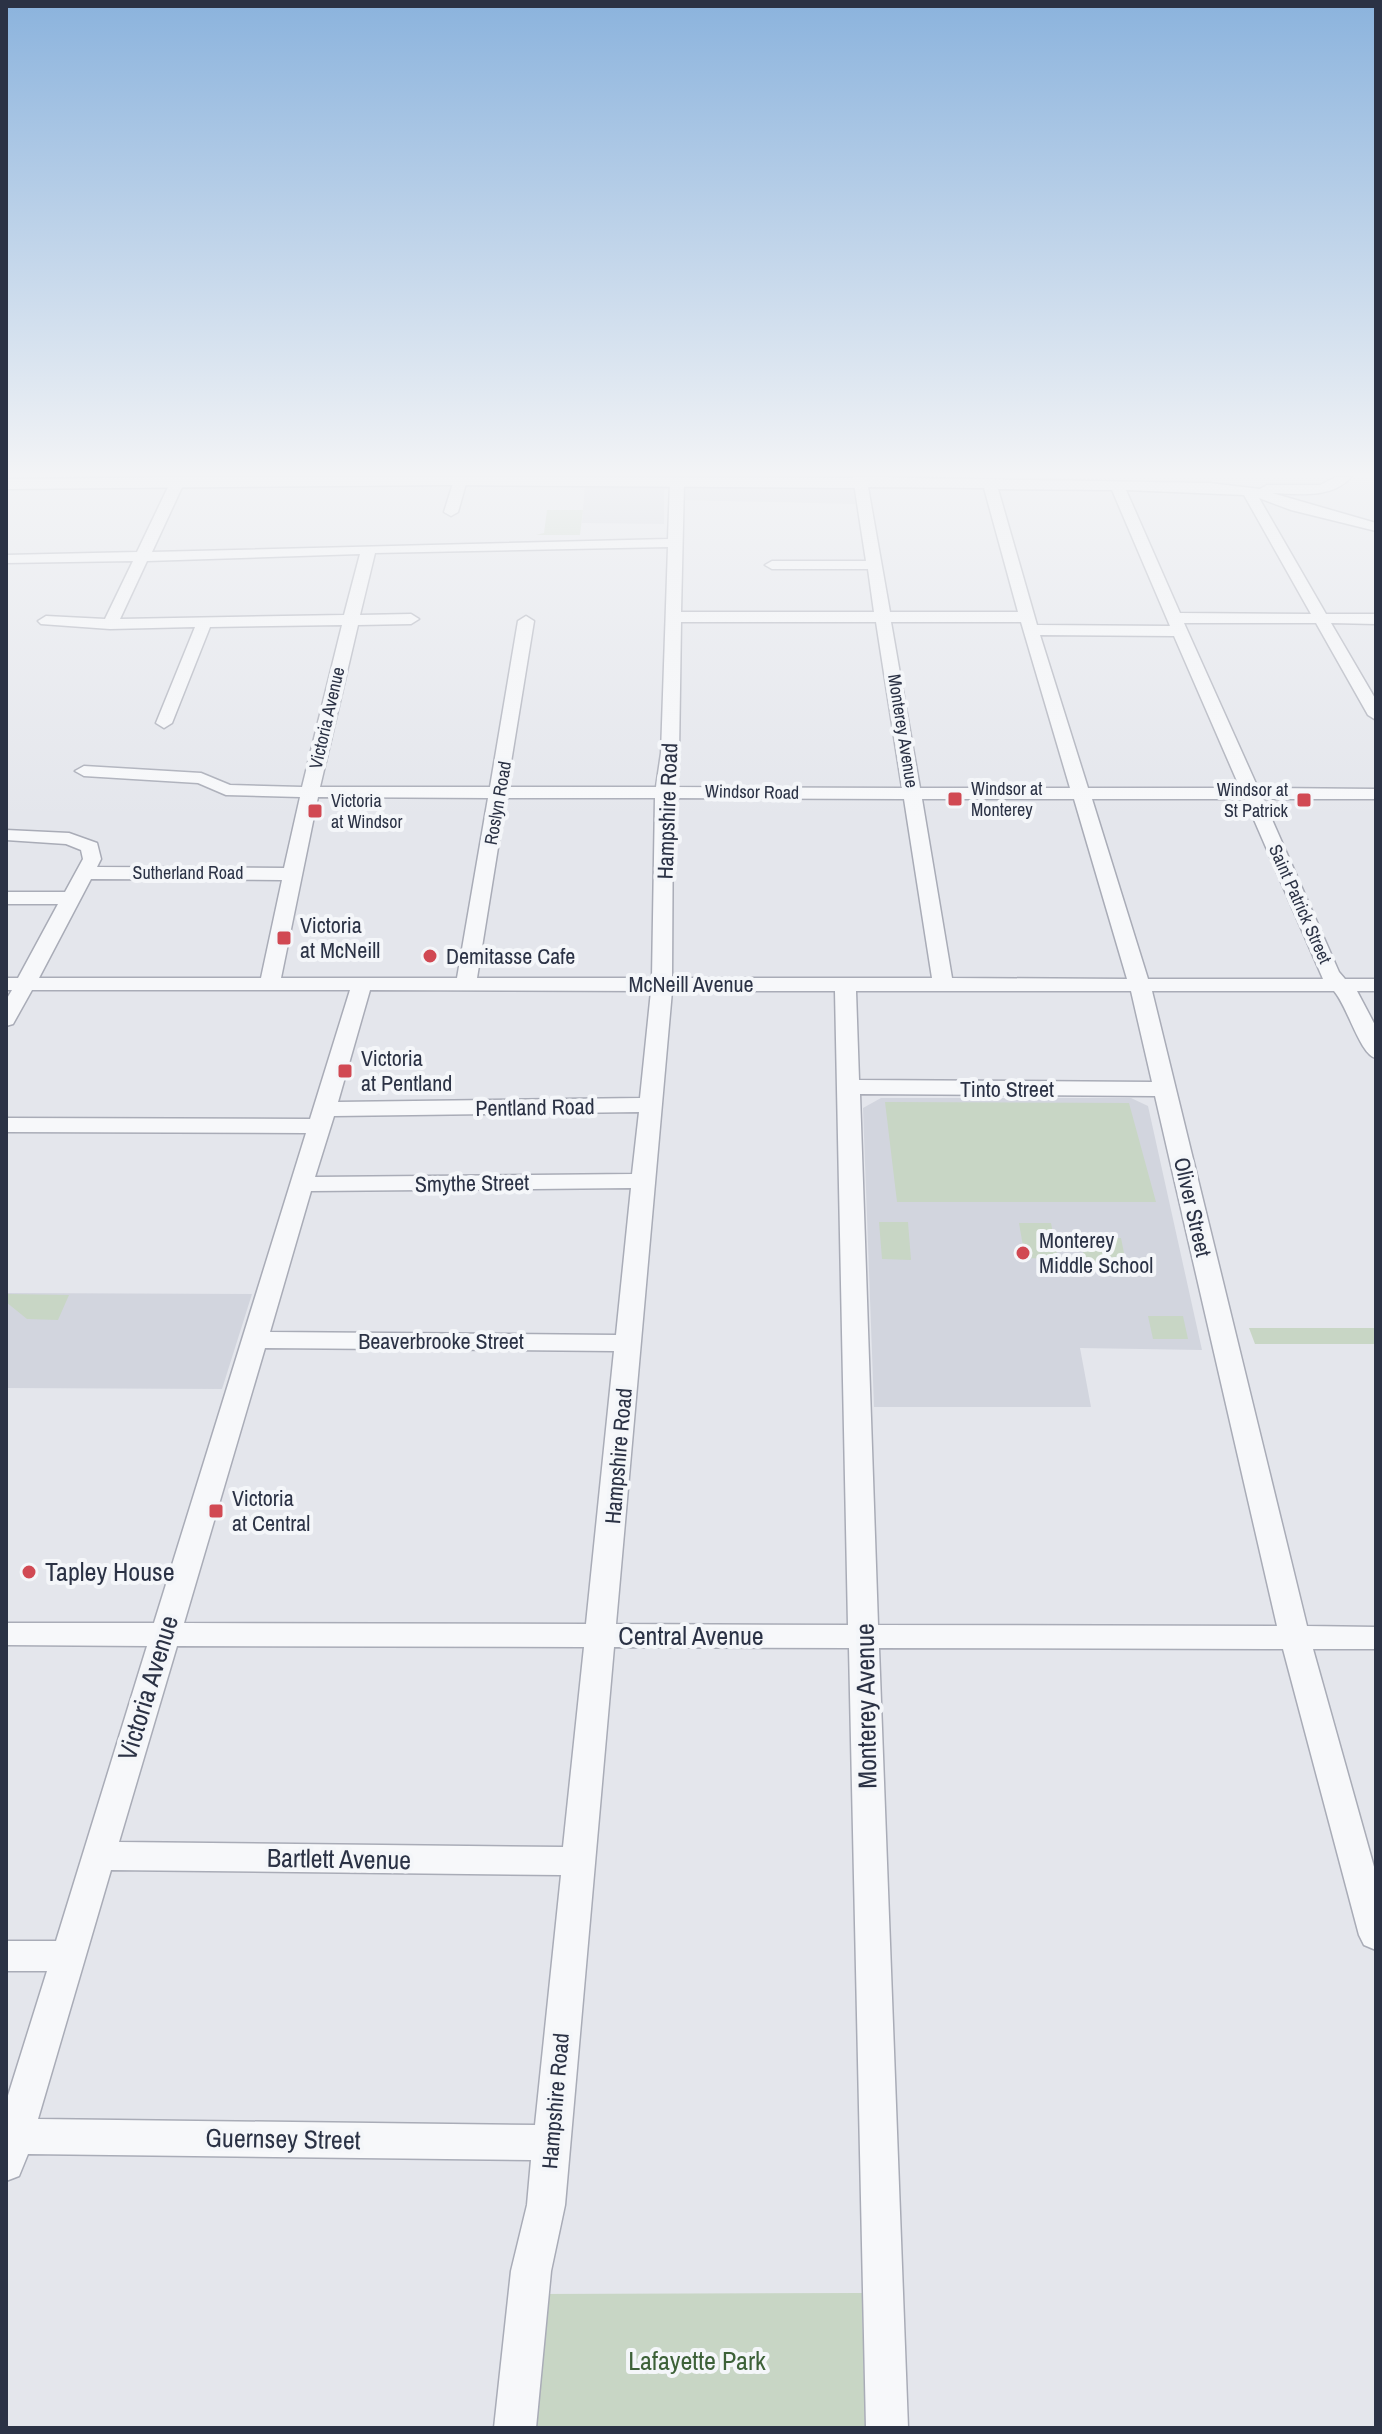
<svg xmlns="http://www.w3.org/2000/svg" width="1382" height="2434" font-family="'Archivo Narrow',sans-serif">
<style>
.built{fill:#d2d5de}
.green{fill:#c8d6c5}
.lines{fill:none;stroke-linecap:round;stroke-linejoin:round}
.minor-casing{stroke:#a9acb7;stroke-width:3}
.major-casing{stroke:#a3aab8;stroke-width:3}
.minor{fill:#f7f8fa;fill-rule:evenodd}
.major{fill:#fff;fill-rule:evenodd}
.poi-dot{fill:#d14953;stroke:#f4f6f9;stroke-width:3}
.labels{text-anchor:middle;stroke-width:8;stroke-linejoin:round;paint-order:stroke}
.far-street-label{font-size:18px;fill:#2b3245;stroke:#f4f6f9}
.far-poi-label{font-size:18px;fill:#2b3245;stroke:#f4f6f9;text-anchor:start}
.street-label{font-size:22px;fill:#2b3245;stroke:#f4f6f9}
.poi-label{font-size:22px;fill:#2b3245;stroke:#f4f6f9;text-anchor:start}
.near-poi-label{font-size:26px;fill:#2b3245;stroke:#f4f6f9;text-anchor:start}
.near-street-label{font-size:26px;fill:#2b3245;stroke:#f4f6f9}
.near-park-label{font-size:26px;fill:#3d6138;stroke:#f4f6f9}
</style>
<rect width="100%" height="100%" fill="#e4e6ec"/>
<path class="built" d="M 585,484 L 664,485 L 668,488 L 664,490 L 664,524 L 582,523 Z
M 682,485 L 854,487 L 855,504 L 681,500 Z
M 881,1098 L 1131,1098 L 1148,1106 L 1202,1350 L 1080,1348 L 1091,1407 L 874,1407 L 863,1108 Z
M 6,1293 L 252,1294 L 222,1389 L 6,1388 Z"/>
<path class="green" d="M 547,510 L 583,510 L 580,535 L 536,535 L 544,533 Z
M 885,1102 L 1129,1103 L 1156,1202 L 897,1202 Z
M 879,1222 L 908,1222 L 911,1260 L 882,1259 Z
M 1019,1223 L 1051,1223 L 1058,1259 L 1025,1258 Z
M 1080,1238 L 1121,1238 L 1126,1263 L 1085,1262 Z
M 6,1294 L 69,1295 L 58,1320 L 27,1319 L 6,1302 Z
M 1148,1316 L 1183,1316 L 1188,1339 L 1153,1339 Z
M 1249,1328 L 1376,1328 L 1376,1344 L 1255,1344 Z
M 862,2293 L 865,2428 L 524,2428 L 537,2294 Z"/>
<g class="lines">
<defs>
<path id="minor" d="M 455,477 L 467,480 L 458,512 L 451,516 L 444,512 Z
M 853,477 L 1209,483 L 1260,489 L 1267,485 L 1320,485 L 1336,477 L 1351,477 C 1332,499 1299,494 1272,493 L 1376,523 L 1376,531 L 1291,510 L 1259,498 L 1326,614 L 1376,614 L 1376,624 L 1331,623 L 1376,700 L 1376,720 L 1368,715 L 1316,623 L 1184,623 L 1258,788 L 1376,789 L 1376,799 L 1263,799 L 1339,972 L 1345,979 L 1376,979 L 1376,991 L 1357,991 L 1376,1027 L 1376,1058 C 1360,1055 1348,1007 1334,991 L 1152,991 L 1307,1626 L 1376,1627 L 1376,1649 L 1313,1649 L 1376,1874 L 1376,1950 L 1364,1945 L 1359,1935 L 1283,1649 L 879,1648 L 908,2428 L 866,2428 L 849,1648 L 614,1647 L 565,2205 L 551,2271 L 536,2428 L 494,2428 L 511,2271 L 527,2205 L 531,2160 L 28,2154 L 19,2176 L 6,2181 L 6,2102 L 47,1971 L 6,1971 L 6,1941 L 56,1941 L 147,1646 L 6,1645 L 6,1623 L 154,1623 L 306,1133 L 6,1132 L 6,1118 L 310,1119 L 350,990 L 32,990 L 13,1024 L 6,1026 L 6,1000 L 12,990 L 6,990 L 6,978 L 18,978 L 58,904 L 6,904 L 6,892 L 65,892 L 83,859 L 81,850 L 66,844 L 6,840 L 6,830 L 69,833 L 97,843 L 101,859 L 97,867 L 284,868 L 300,797 L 226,795 L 198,783 L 84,776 L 75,771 L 84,766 L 201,773 L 230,785 L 302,787 L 342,625 L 210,627 L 172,723 L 164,728 L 156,723 L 195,627 L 110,629 L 41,624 L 38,621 L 46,616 L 105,619 L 133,561 L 6,563 L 6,555 L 137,552 L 170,483 L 177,479 L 184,483 L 152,552 L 668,539 L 670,482 L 677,478 L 684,482 L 681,612 L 874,612 L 868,569 L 772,569 L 765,565 L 772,561 L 866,561 ZM 868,487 L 984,488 L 1018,612 L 890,612 ZM 998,489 L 1112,490 L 1170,626 L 1037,625 ZM 1126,490 L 1244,495 L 1311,614 L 1180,613 ZM 668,547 L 661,753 L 656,787 L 507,787 L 534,621 L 526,616 L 518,621 L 490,787 L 320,787 L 358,625 L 411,624 L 419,619 L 411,614 L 360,615 L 375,553 ZM 360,554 L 344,615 L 120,619 L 147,561 ZM 681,622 L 876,622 L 902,788 L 673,787 L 679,753 ZM 891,622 L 1021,622 L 1070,788 L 920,788 ZM 1040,635 L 1174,636 L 1240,788 L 1088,788 ZM 318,797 L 488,798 L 457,978 L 281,978 ZM 506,798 L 655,798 L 652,978 L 477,978 ZM 673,798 L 904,799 L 932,978 L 672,978 ZM 922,799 L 1074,799 L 1127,979 L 952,978 ZM 1092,799 L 1245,799 L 1323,979 L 1148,979 ZM 91,879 L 282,880 L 261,978 L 39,978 ZM 370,990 L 651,991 L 640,1098 L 338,1102 ZM 672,991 L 835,991 L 848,1625 L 616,1624 ZM 856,991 L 1131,991 L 1152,1082 L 859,1080 ZM 860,1094 L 1155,1096 L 1277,1626 L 878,1625 ZM 639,1112 L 632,1174 L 315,1177 L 334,1116 ZM 631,1188 L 616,1335 L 270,1332 L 311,1191 ZM 265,1348 L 614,1351 L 586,1624 L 184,1623 ZM 177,1646 L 584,1647 L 563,1847 L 119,1842 ZM 111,1870 L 561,1875 L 535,2125 L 38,2119 Z"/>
<path id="major" d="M 216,477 L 861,478 L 869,483 L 861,488 L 449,485 L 6,489 L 6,479 Z"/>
</defs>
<use href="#minor" class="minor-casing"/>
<use href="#major" class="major-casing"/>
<use href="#minor" class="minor"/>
<use href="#major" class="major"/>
</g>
<linearGradient id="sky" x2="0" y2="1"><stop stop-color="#8bb3dd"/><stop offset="0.58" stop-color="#f3f4f6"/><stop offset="1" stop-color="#f3f4f6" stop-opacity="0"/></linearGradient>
<rect width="1382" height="818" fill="url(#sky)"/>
<g class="poi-dot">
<rect x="947" y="791" width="16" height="16" rx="4"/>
<rect x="1296" y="792" width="16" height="16" rx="4"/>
<rect x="307" y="803" width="16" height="16" rx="4"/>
<rect x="276" y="930" width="16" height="16" rx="4"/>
<circle cx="430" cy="956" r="8"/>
<rect x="337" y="1063" width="16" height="16" rx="4"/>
<circle cx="1023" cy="1253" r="8"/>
<rect x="208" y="1503" width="16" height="16" rx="4"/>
<circle cx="29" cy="1572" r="8"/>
</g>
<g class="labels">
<g class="far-street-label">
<text transform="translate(327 718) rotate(-77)" y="6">Victoria Avenue</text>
<text transform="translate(903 731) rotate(81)" y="6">Monterey Avenue</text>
<text transform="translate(752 792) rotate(1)" y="6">Windsor Road</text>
<text transform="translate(498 803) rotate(-80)" y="6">Roslyn Road</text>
<text x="188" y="879">Sutherland Road</text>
<text transform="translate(1300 904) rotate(66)" y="6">Saint Patrick Street</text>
</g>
<g class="far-poi-label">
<text x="971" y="795">Windsor at<tspan x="971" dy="21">Monterey</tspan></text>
<text x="1288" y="796" text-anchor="end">Windsor at<tspan x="1288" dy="21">St Patrick</tspan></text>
<text x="331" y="807">Victoria<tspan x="331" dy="21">at Windsor</tspan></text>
</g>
<g class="street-label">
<text transform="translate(667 811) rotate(-88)" y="8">Hampshire Road</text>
<text x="691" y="992">McNeill Avenue</text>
<text x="1007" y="1097">Tinto Street</text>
<text transform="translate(535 1107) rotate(-1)" y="8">Pentland Road</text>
<text transform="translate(472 1183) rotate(-1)" y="8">Smythe Street</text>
<text transform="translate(1193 1207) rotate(77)" y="8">Oliver Street</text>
<text x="441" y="1349">Beaverbrooke Street</text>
<text transform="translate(618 1456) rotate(-85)" y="8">Hampshire Road</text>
<text transform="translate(555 2101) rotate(-85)" y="8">Hampshire Road</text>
</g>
<g class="poi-label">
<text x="300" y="933">Victoria<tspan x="300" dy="25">at McNeill</tspan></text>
<text x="446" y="964">Demitasse Cafe</text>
<text x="361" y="1066">Victoria<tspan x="361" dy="25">at Pentland</tspan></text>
<text x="1039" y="1248">Monterey<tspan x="1039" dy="25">Middle School</tspan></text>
<text x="232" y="1506">Victoria<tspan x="232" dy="25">at Central</tspan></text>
</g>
<g class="near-poi-label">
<text x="45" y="1581">Tapley House</text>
</g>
<g class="near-street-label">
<text x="691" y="1645">Central Avenue</text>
<text transform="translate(148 1688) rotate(-73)" y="9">Victoria Avenue</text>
<text transform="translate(866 1706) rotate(-91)" y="9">Monterey Avenue</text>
<text transform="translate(339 1859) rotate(1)" y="9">Bartlett Avenue</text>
<text transform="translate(283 2139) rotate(1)" y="9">Guernsey Street</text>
</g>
<g class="near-park-label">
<text x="697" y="2370">Lafayette Park</text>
</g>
</g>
<rect width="1382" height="2434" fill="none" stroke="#2b3245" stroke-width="16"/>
</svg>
